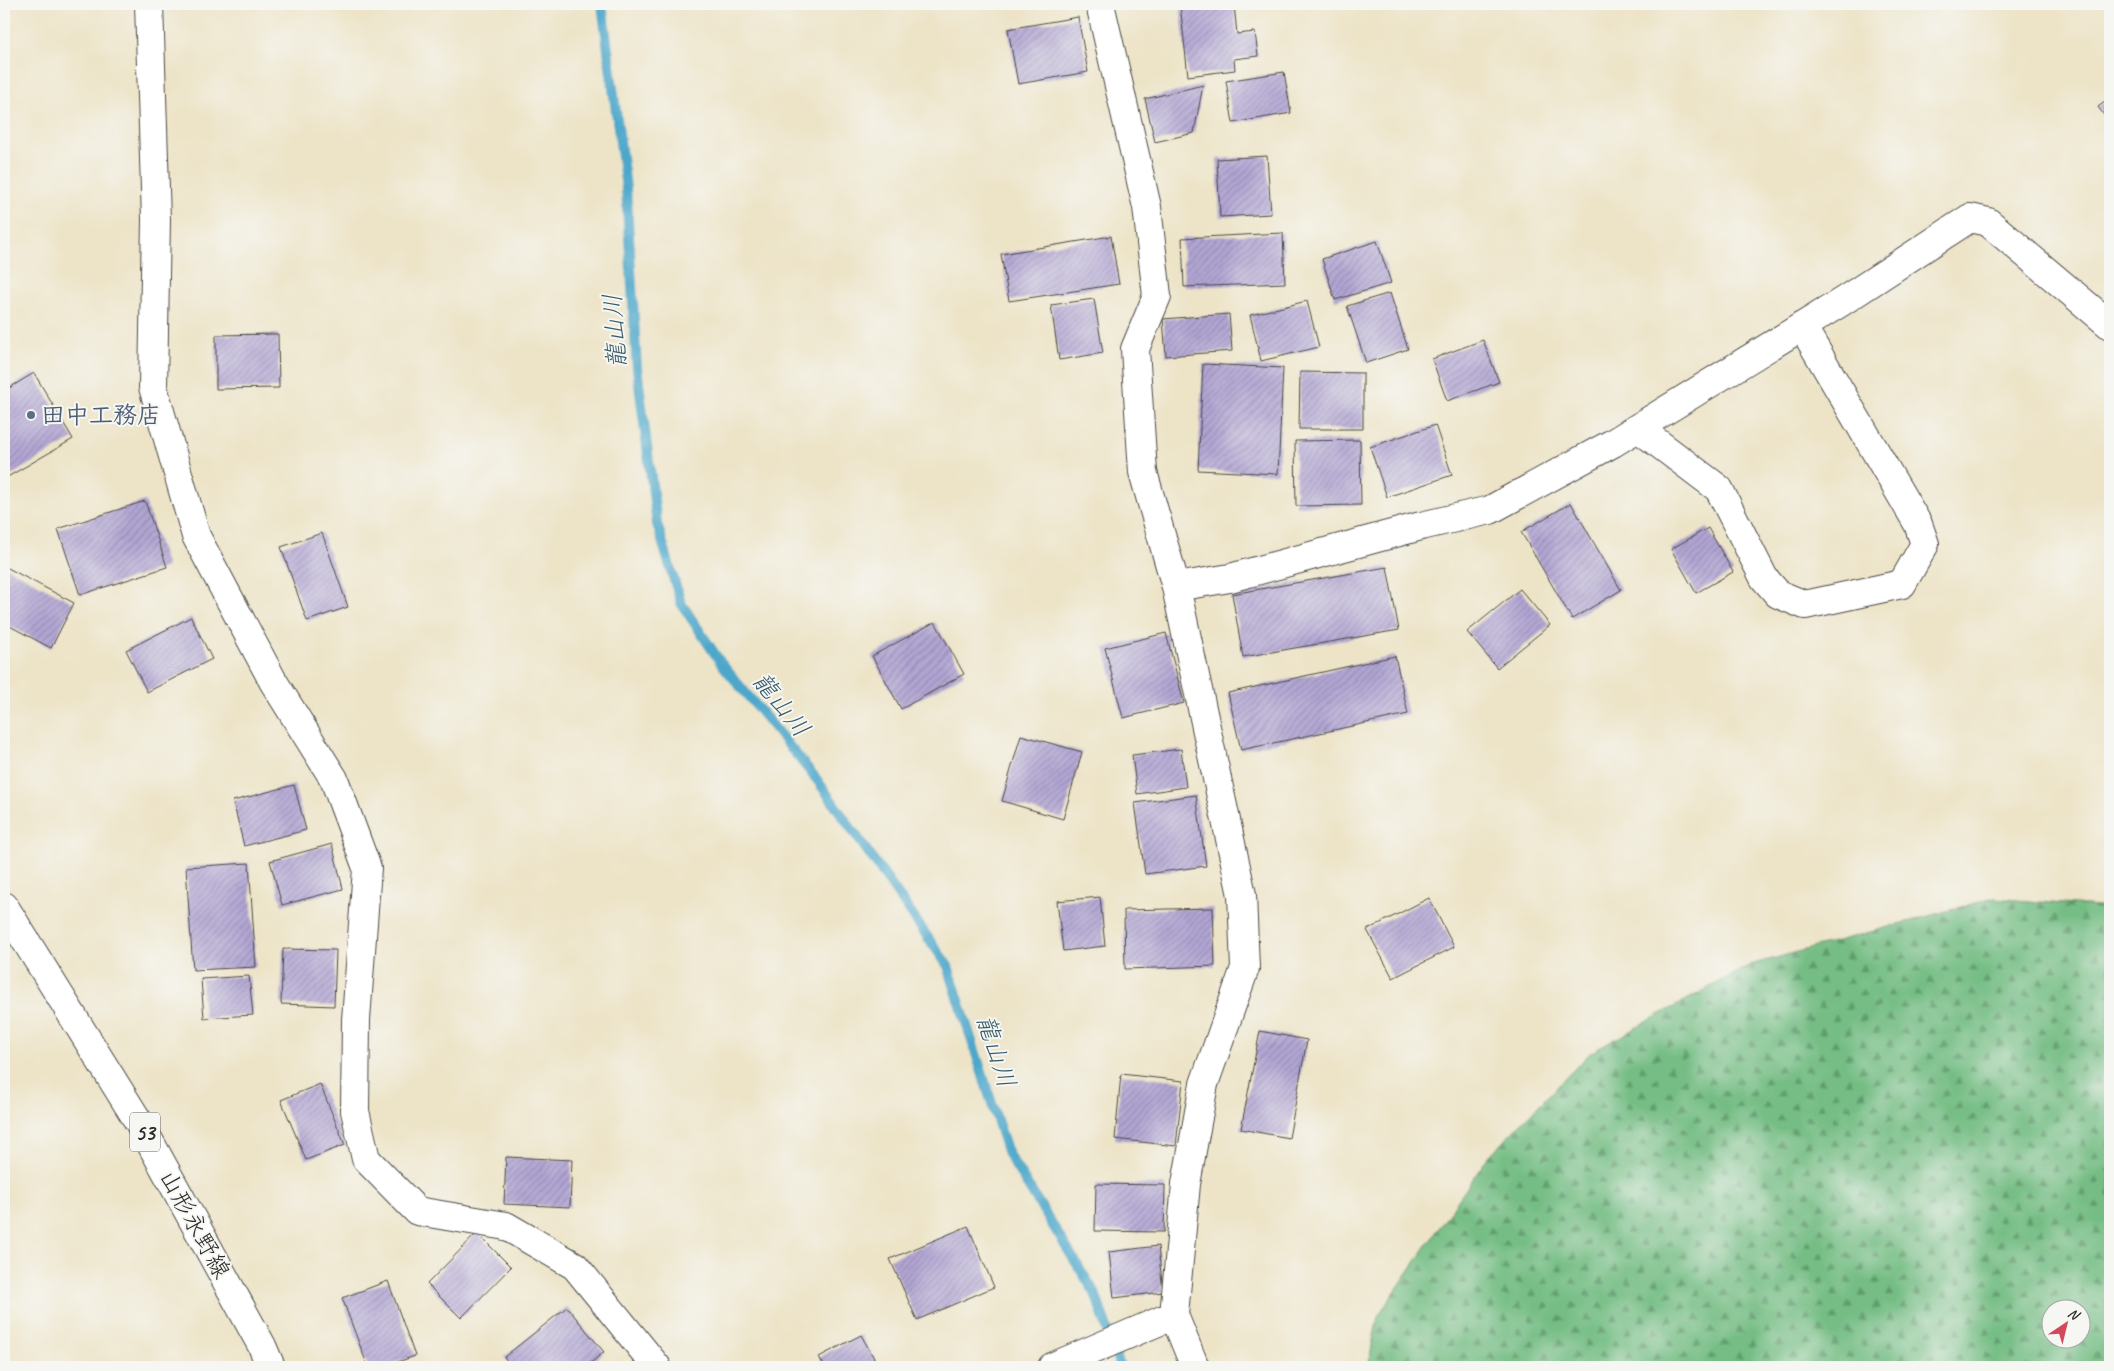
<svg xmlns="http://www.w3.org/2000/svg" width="2114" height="1371" font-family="Caveat,'Klee One',sans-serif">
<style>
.forest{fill:url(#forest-firs);stroke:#507458;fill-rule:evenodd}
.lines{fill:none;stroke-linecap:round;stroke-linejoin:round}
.stream{stroke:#4da7ca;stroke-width:10}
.building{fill:url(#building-hatch)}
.minor-casing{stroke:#484743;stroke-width:30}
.major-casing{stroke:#484743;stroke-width:30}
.minor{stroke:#fff;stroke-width:28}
.major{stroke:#fff;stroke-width:28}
.service-dot{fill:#5c6f8a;stroke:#f6f6f2;stroke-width:2}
.labels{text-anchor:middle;stroke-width:4;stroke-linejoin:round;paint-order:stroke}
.shield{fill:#f6f6f2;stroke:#686867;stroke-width:1}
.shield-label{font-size:22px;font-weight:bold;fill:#2b2b2b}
.service-label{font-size:24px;font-weight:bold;fill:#4e5e75;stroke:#f6f6f2;text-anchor:start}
.street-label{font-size:24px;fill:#2b2b2b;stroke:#f6f6f2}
.water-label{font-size:25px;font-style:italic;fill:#395d6b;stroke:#f6f6f2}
</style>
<defs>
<pattern id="forest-firs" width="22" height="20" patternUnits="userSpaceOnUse" patternTransform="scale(1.25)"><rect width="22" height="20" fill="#74bd84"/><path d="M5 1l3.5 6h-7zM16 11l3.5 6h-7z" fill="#5f9a6c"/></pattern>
<pattern id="building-hatch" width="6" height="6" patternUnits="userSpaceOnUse" patternTransform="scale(1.25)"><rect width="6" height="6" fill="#b2a6d4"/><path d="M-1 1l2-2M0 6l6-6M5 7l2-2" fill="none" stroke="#9187ac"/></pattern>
</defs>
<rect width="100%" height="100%" fill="#f6f6f2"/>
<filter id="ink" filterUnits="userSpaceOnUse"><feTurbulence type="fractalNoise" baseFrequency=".02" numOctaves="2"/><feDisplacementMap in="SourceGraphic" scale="10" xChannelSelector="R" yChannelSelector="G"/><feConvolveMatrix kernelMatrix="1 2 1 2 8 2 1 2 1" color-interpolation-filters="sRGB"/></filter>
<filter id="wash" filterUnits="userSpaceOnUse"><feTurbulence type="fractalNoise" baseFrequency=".0096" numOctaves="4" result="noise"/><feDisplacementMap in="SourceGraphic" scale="20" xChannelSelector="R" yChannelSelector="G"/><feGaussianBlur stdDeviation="1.12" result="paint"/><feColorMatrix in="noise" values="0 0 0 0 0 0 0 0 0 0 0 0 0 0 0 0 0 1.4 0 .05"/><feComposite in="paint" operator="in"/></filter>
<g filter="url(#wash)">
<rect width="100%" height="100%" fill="#ede4c8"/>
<path class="forest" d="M 1994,898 L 2110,908 L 2110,1367 L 1368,1367 L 1378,1316 L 1488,1157 L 1590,1053 L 1750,965 ZM 2052,1308 L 2082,1308 L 2082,1338 L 2052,1338 Z"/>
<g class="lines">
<path class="stream" d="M 602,4 L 626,188 L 637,368 L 657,524 L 681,603 L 721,663 L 818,781 L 948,966 L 1008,1154 L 1095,1293 L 1120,1367"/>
</g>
<g id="blocks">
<path class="building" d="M 1180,4 L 1234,4 L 1237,34 L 1255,32 L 1258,56 L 1234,59 L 1235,70 L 1188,76 Z
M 1078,17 L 1088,72 L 1018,84 L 1008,29 Z
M 1284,72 L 1291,113 L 1233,123 L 1226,81 Z
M 1203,85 L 1194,133 L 1155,142 L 1145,99 Z
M 2110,98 L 2110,123 L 2098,107 Z
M 1267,156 L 1271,214 L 1220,217 L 1217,159 Z
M 1283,233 L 1285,283 L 1184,287 L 1182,238 Z
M 1111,236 L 1119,284 L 1009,301 L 1001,254 Z
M 1377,241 L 1391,283 L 1335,300 L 1322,259 Z
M 1390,293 L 1408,349 L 1366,363 L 1347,306 Z
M 1094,299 L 1103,353 L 1059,360 L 1051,305 Z
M 1307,301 L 1319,347 L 1261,361 L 1250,315 Z
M 1229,314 L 1232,351 L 1166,356 L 1163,319 Z
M 278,334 L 279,388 L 216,389 L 216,335 Z
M 1483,340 L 1499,382 L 1447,401 L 1432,359 Z
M 1203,364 L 1283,368 L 1278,474 L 1198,470 Z
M 1300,372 L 1363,373 L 1363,429 L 1299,429 Z
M 34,373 L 73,439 L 4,479 L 4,391 Z
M 1435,425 L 1452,475 L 1387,497 L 1370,447 Z
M 1360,440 L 1361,505 L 1296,506 L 1295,441 Z
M 145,501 L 167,567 L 80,595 L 58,529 Z
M 1571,503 L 1621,590 L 1572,619 L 1521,532 Z
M 1708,528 L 1733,572 L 1696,593 L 1671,549 Z
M 322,533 L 348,607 L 307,621 L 281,547 Z
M 4,566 L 74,603 L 51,648 L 4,623 Z
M 1387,567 L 1399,630 L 1243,657 L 1232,594 Z
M 1520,589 L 1550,625 L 1497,668 L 1467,632 Z
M 191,617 L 212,659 L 147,692 L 126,650 Z
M 935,622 L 964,674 L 901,709 L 872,656 Z
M 1166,633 L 1184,703 L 1123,718 L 1105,648 Z
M 1395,656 L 1408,714 L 1241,750 L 1228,693 Z
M 1021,735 L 1082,752 L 1063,819 L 1002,801 Z
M 1181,749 L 1186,787 L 1137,794 L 1132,755 Z
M 294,785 L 306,830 L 244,846 L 233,801 Z
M 1196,795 L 1206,866 L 1145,874 L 1135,803 Z
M 332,844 L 343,889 L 282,905 L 270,861 Z
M 249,863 L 256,967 L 193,970 L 186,867 Z
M 1100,897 L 1105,946 L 1063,951 L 1057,901 Z
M 1429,898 L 1454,947 L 1393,978 L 1367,930 Z
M 1213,908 L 1215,966 L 1125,969 L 1124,910 Z
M 283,949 L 336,950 L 334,1006 L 281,1004 Z
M 249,976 L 253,1015 L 204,1018 L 201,979 Z
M 1260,1031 L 1307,1040 L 1289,1138 L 1241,1129 Z
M 1121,1074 L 1183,1081 L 1176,1146 L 1115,1139 Z
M 320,1084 L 345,1145 L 306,1160 L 281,1100 Z
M 506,1157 L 572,1160 L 570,1207 L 504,1204 Z
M 1096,1184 L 1165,1185 L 1164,1232 L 1095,1231 Z
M 968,1226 L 994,1287 L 917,1320 L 890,1259 Z
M 477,1233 L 511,1267 L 461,1318 L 427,1284 Z
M 1158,1246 L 1163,1292 L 1114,1298 L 1109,1252 Z
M 388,1281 L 415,1356 L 383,1367 L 368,1367 L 342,1298 Z
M 567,1307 L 604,1352 L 586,1367 L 513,1367 L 504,1357 Z
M 861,1335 L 879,1367 L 825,1367 L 819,1357 Z"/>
</g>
</g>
<g filter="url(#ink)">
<use href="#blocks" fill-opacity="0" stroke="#484743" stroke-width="1"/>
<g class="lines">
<defs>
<path id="minor" d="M 149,4 L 156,220 L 153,387 L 196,536 L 273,681 L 334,779 L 367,868 L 356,1020 L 355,1111 L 366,1159 L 417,1211 L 506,1226 L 575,1266 L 657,1367
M 1100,4 L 1147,207 L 1157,296 L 1135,349 L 1143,472 L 1176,587 L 1242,895 L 1245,968 L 1204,1084 L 1186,1184 L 1174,1315 L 1195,1367
M 1638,428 L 1719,489 L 1764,578 L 1778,594 L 1805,605 L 1902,584 L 1925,544 L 1918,524 L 1802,326
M 1176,587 L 1230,578 L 1421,526 L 1490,510 L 1613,443 L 1843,301 L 1970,218 L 1988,222 L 2110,325
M 1052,1367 L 1174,1315"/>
<path id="major" d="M 4,906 L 140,1124 L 262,1346 L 271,1367"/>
</defs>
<use href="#minor" class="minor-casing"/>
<use href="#major" class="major-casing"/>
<use href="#minor" class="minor"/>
<use href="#major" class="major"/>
</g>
</g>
<circle class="service-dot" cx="31" cy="415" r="5"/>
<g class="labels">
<rect class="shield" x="130" y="1112.5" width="30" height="39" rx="4"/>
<g class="shield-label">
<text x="145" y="1140">53</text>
</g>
<g class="service-label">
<text x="41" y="423">田中工務店</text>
</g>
<g class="street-label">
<text transform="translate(195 1224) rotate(61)" y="8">山形永野線</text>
</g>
<g class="water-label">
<text transform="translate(614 331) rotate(-94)" y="9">龍山川</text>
<text transform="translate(782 704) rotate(51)" y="9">龍山川</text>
<text transform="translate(997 1051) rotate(72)" y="9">龍山川</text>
</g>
</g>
<rect width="2114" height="1371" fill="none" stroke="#f6f6f2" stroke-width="20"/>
<g transform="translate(2066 1324) rotate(35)"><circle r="24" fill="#f6f6f2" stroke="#a5a5a2"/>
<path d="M0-4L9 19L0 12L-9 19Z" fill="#d1495b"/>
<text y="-8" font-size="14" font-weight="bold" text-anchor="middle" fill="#2b2b2b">N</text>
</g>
</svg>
